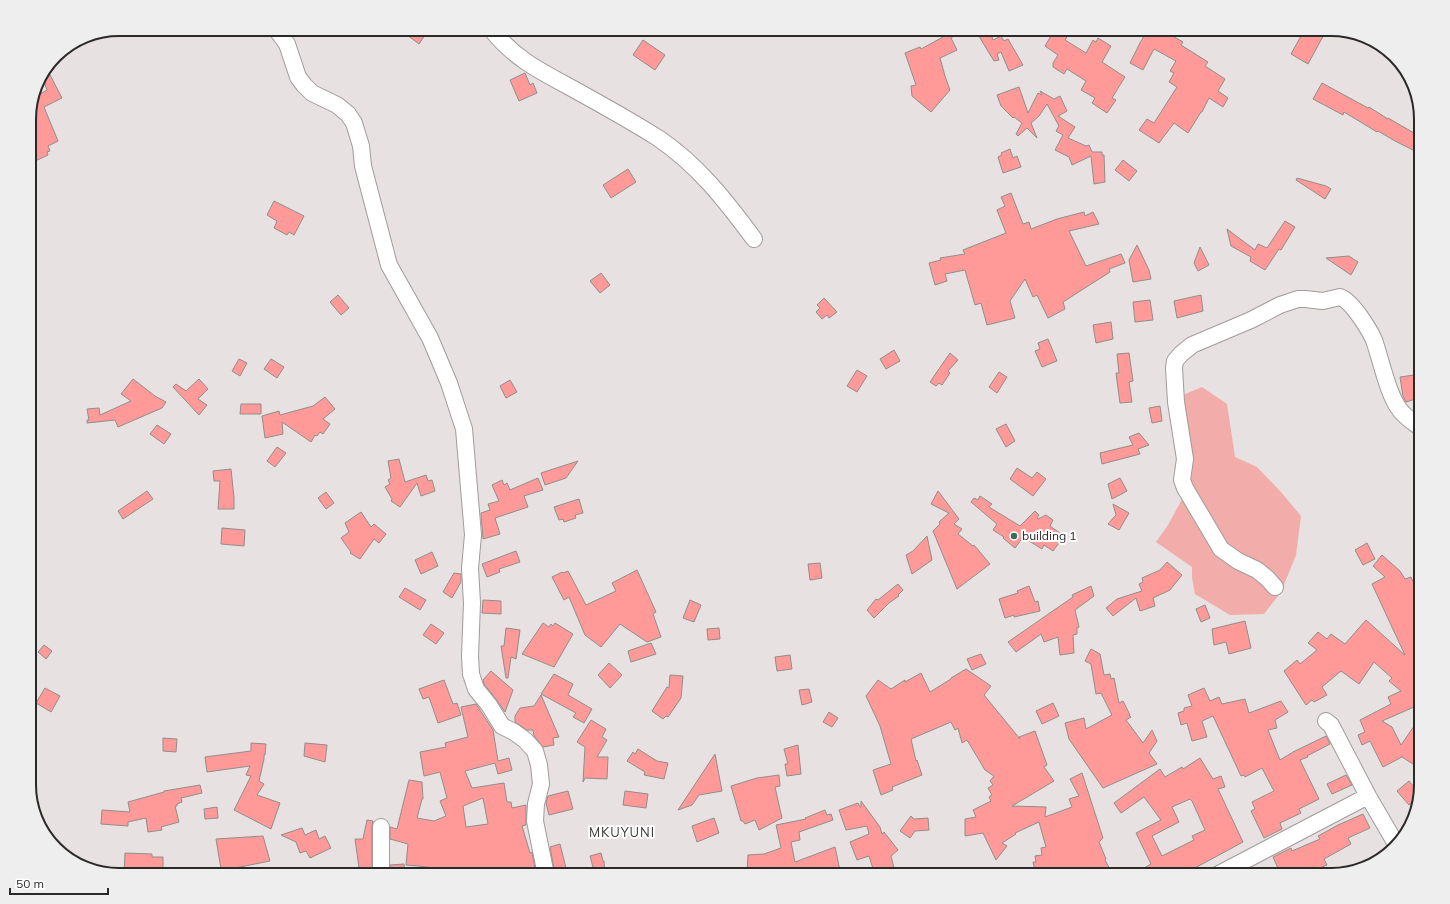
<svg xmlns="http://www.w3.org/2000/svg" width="1450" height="904" font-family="Mulish,sans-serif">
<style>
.green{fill:#f2aca9}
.building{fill:#ff9a98;stroke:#928c8b;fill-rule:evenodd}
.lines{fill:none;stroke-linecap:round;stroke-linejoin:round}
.minor-casing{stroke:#a19b9b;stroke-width:18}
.minor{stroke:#fff;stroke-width:16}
.poi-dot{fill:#30705d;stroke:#fff;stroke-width:1.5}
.labels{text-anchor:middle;stroke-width:4;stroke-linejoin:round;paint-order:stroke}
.poi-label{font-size:12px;fill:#2b2828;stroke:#fff;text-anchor:start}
.neighbourhood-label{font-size:13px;letter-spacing:1px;fill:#3d3838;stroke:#fff}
.rim{fill:none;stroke:#2b2828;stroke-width:2}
</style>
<rect width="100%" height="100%" fill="#e7e1e1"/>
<path class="green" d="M 1202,387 L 1227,404 L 1235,457 L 1257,467 L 1281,492 L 1301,516 L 1296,555 L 1281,592 L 1264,614 L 1230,615 L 1195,594 L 1192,578 L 1192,567 L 1156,542 L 1168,525 L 1186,492 L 1178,397 Z"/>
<path class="building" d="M 399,29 L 429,29 L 419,44 Z
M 938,29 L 950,29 L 954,36 L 951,38 L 957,50 L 940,58 L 945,76 L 950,90 L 931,112 L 912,96 L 911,86 L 916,85 L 905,53 L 920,47 L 921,49 L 943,37 Z
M 978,29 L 989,29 L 993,40 L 1001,36 L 1004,41 L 1008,39 L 1023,65 L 1009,71 L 1001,52 L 997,54 L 999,60 L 994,61 L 980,38 Z
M 1055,29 L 1072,29 L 1065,40 L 1086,53 L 1093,40 L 1096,42 L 1098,38 L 1111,46 L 1102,62 L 1125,77 L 1112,98 L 1116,100 L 1107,113 L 1092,103 L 1095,98 L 1081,90 L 1086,81 L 1067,69 L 1064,74 L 1053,67 L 1053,63 L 1058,55 L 1045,46 Z
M 1148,29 L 1157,29 L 1168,36 L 1169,34 L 1183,42 L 1181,45 L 1208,62 L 1205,66 L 1225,79 L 1218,91 L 1228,98 L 1223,107 L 1209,98 L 1202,112 L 1201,112 L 1188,133 L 1174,123 L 1159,143 L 1139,130 L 1147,119 L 1154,123 L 1177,87 L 1169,82 L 1174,73 L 1170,71 L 1176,61 L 1154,49 L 1143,70 L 1130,63 L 1140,43 Z
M 1305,29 L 1327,29 L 1308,64 L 1291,54 Z
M 643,40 L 665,55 L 655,70 L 633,55 Z
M 47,69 L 62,98 L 44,107 L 58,141 L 48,146 L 50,151 L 47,152 L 48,155 L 29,164 L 29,114 L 33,98 L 47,90 L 42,76 Z
M 525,73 L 530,85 L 533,83 L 537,93 L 519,101 L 510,80 Z
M 1322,83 L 1368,108 L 1369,107 L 1388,119 L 1388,118 L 1421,137 L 1421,154 L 1395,141 L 1378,131 L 1377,132 L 1344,112 L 1343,115 L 1313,99 Z
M 1019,87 L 1028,113 L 1038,93 L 1042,95 L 1040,91 L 1054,99 L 1060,96 L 1067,111 L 1058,116 L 1075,127 L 1068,138 L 1086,146 L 1089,145 L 1092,152 L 1102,152 L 1102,155 L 1104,155 L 1105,182 L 1094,184 L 1091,156 L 1072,165 L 1069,157 L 1055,150 L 1063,135 L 1056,131 L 1059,126 L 1047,104 L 1039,116 L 1031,123 L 1037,138 L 1027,128 L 1018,136 L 1016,134 L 1022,123 L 1014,117 L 1013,118 L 1001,106 L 997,95 Z
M 1010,149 L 1013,158 L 1017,156 L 1021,167 L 1003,173 L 998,157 L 1002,155 L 1001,153 Z
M 1123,160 L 1137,171 L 1129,181 L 1115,170 Z
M 628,169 L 636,182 L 611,198 L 603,185 Z
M 1297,178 L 1326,186 L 1331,189 L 1325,199 L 1296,180 Z
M 1011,193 L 1023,224 L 1029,222 L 1031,229 L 1057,219 L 1084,212 L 1085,216 L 1093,212 L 1099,224 L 1069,231 L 1086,266 L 1121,254 L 1125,263 L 1109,269 L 1110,272 L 1063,302 L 1065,309 L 1048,318 L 1037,295 L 1033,297 L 1025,279 L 1010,301 L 1015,318 L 987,325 L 981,303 L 975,305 L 965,270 L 945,274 L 947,281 L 935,285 L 929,263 L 941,260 L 940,258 L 965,254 L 963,250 L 1006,233 L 997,210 L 1005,206 L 1001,197 Z
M 274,201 L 304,216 L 294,235 L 289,232 L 287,235 L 274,228 L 277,221 L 267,215 Z
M 1285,221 L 1295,227 L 1281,250 L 1279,249 L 1265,270 L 1250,261 L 1251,257 L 1231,246 L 1227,229 L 1255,250 L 1258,244 L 1267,248 Z
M 1137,245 L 1149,270 L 1151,279 L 1133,282 L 1129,260 Z
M 1200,247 L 1209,265 L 1198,271 L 1194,263 Z
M 1349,256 L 1358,262 L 1351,275 L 1326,258 Z
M 601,273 L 610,285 L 600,293 L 590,281 Z
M 338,295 L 349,308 L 341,315 L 330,302 Z
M 1201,295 L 1203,311 L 1177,318 L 1174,301 Z
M 824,298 L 837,312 L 829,318 L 827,315 L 822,319 L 816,312 L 820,308 L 817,305 Z
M 1150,300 L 1153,320 L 1135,322 L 1133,302 Z
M 1111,322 L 1113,339 L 1096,343 L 1093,325 Z
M 1048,339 L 1057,361 L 1042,367 L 1035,351 L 1040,349 L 1038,343 Z
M 894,350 L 900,361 L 886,369 L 880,359 Z
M 950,353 L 958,360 L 948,371 L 950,373 L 942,385 L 939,383 L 936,386 L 930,382 Z
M 1129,353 L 1133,381 L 1129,382 L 1132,402 L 1120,403 L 1116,373 L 1119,373 L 1117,354 Z
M 239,359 L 247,363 L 240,376 L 232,371 Z
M 271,359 L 284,367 L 277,378 L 264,369 Z
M 857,370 L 867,376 L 857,392 L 847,386 Z
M 999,372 L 1007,377 L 997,393 L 989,387 Z
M 1421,374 L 1421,395 L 1418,395 L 1419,398 L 1406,402 L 1403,396 L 1400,377 Z
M 133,379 L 155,396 L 166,402 L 162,408 L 118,427 L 115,420 L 87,423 L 87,420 L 89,420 L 87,409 L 99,408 L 100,415 L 131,401 L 121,394 Z
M 199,379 L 208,389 L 198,399 L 207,405 L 199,415 L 173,387 L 176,384 L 186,391 Z
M 510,380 L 517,392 L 506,398 L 500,386 Z
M 325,397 L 335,409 L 323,419 L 330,424 L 323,434 L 320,432 L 317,436 L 315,435 L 311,442 L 282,422 L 283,434 L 265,438 L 262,416 L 279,411 L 280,415 L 313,406 Z
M 241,404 L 261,404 L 261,414 L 240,414 Z
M 1160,406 L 1162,421 L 1152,423 L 1149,408 Z
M 1006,424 L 1015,441 L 1006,447 L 996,429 Z
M 157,425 L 171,434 L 164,444 L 150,434 Z
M 1139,433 L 1149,445 L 1138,449 L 1140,454 L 1102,464 L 1100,453 L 1133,445 L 1129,437 Z
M 277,447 L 286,453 L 275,467 L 267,461 Z
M 399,459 L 405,482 L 426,475 L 428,481 L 432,480 L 435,491 L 421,496 L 417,483 L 400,507 L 391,501 L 392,499 L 385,487 L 390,484 L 388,480 L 391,478 L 388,461 Z
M 578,461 L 566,478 L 545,485 L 541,473 Z
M 1017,468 L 1032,478 L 1037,472 L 1046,479 L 1033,496 L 1010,479 Z
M 231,469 L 234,498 L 234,509 L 218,509 L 220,481 L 214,481 L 213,471 Z
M 538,478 L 543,490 L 524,496 L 528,507 L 495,518 L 500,534 L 483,539 L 481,513 L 490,510 L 488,504 L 499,501 L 492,485 L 502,480 L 504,485 L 507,483 L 510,490 Z
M 1120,478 L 1127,491 L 1112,499 L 1108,484 Z
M 147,491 L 153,499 L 123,519 L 118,511 Z
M 938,491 L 959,519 L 954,524 L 962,529 L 958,534 L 973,546 L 974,545 L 990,564 L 957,589 L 933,531 L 940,524 L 939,522 L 949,513 L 931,504 Z
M 326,492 L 334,503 L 326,509 L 318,498 Z
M 980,496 L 992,504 L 989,507 L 1020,526 L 1035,511 L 1039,515 L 1037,518 L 1038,519 L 1046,515 L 1053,520 L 1050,526 L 1064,536 L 1053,551 L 1044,545 L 1042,549 L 1023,537 L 1015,548 L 1003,538 L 1004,537 L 993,530 L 997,524 L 971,502 L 974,498 L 978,500 Z
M 579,499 L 583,513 L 575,515 L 576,518 L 564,522 L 563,519 L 559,520 L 554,507 Z
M 1113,504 L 1129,513 L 1119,530 L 1108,524 L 1116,515 Z
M 361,512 L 371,527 L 374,524 L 386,534 L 379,543 L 374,539 L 360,559 L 350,553 L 351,552 L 341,538 L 349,532 L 345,523 Z
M 222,528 L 245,530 L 244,546 L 221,544 Z
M 927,536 L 932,560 L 912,574 L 906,555 L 913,551 Z
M 1367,543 L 1375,559 L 1363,565 L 1355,550 Z
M 516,551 L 520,562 L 499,569 L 500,572 L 487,577 L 482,564 Z
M 432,552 L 438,566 L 421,574 L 415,560 Z
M 1382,555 L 1400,571 L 1405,579 L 1411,577 L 1421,598 L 1421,704 L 1382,721 L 1392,727 L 1401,745 L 1421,716 L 1421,759 L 1416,766 L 1402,757 L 1383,767 L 1370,741 L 1362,745 L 1358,735 L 1365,732 L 1360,720 L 1391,704 L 1388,697 L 1401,691 L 1389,681 L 1392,678 L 1374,662 L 1359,684 L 1341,671 L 1322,687 L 1327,695 L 1314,702 L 1312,700 L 1306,705 L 1284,671 L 1297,660 L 1300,664 L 1317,650 L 1308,643 L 1318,632 L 1327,639 L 1331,634 L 1345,644 L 1366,620 L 1405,655 L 1372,584 L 1385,577 L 1373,566 Z
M 1167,562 L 1182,575 L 1170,590 L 1153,598 L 1155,606 L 1140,611 L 1136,598 L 1113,616 L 1106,608 L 1117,599 L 1142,591 L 1139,584 L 1143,582 L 1142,578 L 1160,570 Z
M 820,563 L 822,578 L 810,580 L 808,564 Z
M 637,570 L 656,612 L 653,614 L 661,637 L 647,642 L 620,624 L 601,647 L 585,635 L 569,597 L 564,600 L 552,577 L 562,572 L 563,573 L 568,571 L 586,605 L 616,591 L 612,583 Z
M 454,573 L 461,574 L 461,582 L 452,598 L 443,592 Z
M 898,584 L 903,590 L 898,595 L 899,596 L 889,603 L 874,618 L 867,610 L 876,599 L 878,600 Z
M 1029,586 L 1035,602 L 1038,601 L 1040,611 L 1014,617 L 1014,615 L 1005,618 L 999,599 L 1018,593 L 1017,591 Z
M 1091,586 L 1094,596 L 1075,610 L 1079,627 L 1077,628 L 1077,634 L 1073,635 L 1074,653 L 1060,655 L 1058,637 L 1044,642 L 1041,634 L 1016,652 L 1008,642 L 1073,597 L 1072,595 Z
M 405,588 L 426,600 L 420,610 L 399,597 Z
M 483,600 L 501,601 L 501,614 L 482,613 Z
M 690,600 L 701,605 L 694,622 L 683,618 Z
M 1205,605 L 1210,618 L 1201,622 L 1196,609 Z
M 1245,621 L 1251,648 L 1229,654 L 1226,642 L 1214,645 L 1212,629 Z
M 543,623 L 549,627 L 551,624 L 553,626 L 555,623 L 573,634 L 554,667 L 522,654 Z
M 431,624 L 444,633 L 436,644 L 423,635 Z
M 506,628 L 520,630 L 516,659 L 511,657 L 508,678 L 506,678 L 501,646 L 504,646 Z
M 719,628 L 720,639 L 708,640 L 707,629 Z
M 651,643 L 656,654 L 631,662 L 628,651 Z
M 44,645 L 52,651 L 46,659 L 38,652 Z
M 1091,649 L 1100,654 L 1104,675 L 1110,674 L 1111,679 L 1114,678 L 1119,703 L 1123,701 L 1130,715 L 1129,715 L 1131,717 L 1126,720 L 1143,743 L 1152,730 L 1157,741 L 1149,753 L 1157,764 L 1103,788 L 1069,739 L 1065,723 L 1084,718 L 1086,729 L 1112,715 L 1101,693 L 1096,694 L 1091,664 L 1085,661 Z
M 981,654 L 986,664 L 972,670 L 967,659 Z
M 790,655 L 792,669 L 777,671 L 775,657 Z
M 609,663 L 622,675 L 610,688 L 598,675 Z
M 966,669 L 991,686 L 984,695 L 1020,739 L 1019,737 L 1035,731 L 1047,765 L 1044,767 L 1054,781 L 1012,806 L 1046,807 L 1045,817 L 1072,807 L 1069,799 L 1079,796 L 1070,779 L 1082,773 L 1103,838 L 1099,842 L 1106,859 L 1105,860 L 1113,875 L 1036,875 L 1033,862 L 1036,862 L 1035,856 L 1042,855 L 1041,848 L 1046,847 L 1039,822 L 1015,833 L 1016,834 L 1002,843 L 1007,846 L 996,860 L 983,833 L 965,836 L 965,819 L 976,817 L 973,810 L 991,801 L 989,797 L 992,795 L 988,788 L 993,785 L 990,781 L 994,776 L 985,770 L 967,740 L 962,743 L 958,728 L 955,730 L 951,722 L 911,739 L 916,761 L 917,760 L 922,775 L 892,787 L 893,790 L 881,795 L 873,770 L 891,764 L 880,726 L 866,696 L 878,680 L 891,689 L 905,680 L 905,682 L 921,673 L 930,692 L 951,679 L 951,678 Z
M 491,671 L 513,690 L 505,712 L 496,699 L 484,684 L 483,680 Z
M 554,674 L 573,684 L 568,695 L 592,709 L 584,723 L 573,717 L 576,713 L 541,694 Z
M 670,675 L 683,676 L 681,698 L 668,717 L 666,716 L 663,719 L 652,711 L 667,687 L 669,688 Z
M 444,680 L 453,704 L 457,703 L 461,715 L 438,723 L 429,697 L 423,699 L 419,689 Z
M 45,688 L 60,696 L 51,712 L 36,703 Z
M 1204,688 L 1210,701 L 1219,697 L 1222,704 L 1245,699 L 1249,713 L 1281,701 L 1288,712 L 1275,720 L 1277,728 L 1268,730 L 1280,760 L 1293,752 L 1326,736 L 1330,744 L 1307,756 L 1308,757 L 1300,760 L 1319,799 L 1299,809 L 1301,813 L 1280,823 L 1282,829 L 1264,838 L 1251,811 L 1255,809 L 1252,802 L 1274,791 L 1262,768 L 1245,777 L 1244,775 L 1241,776 L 1213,716 L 1202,721 L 1207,737 L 1192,741 L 1187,723 L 1181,725 L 1178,713 L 1184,711 L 1184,708 L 1192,706 L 1188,695 Z
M 809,689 L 812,702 L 802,705 L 799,690 Z
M 541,695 L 559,737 L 553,738 L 554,745 L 543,747 L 534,736 L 533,730 L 527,730 L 515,722 L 515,716 L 520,708 L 534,706 Z
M 1053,703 L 1059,716 L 1042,724 L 1036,711 Z
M 476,704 L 493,730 L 498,761 L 509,758 L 512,770 L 498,774 L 495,763 L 465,771 L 472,788 L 504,783 L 507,802 L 511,802 L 512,808 L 526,805 L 526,825 L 522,826 L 530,853 L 532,852 L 536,875 L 427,875 L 428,867 L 406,865 L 408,844 L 390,839 L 390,827 L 397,829 L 409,780 L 422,782 L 423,799 L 422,799 L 417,818 L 434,821 L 446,816 L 440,801 L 447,798 L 440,772 L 424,776 L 420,752 L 446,747 L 445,743 L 468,737 L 461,707 ZM 483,798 L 488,824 L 466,827 L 463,806 Z
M 829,712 L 838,718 L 832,727 L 823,722 Z
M 591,720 L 606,729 L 602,737 L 607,740 L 597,757 L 608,757 L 607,779 L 585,778 L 583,782 L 585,747 L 577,742 Z
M 163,738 L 177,739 L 176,752 L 163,751 Z
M 251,743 L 266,744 L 265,755 L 264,755 L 264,759 L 259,781 L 264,784 L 257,795 L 280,803 L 271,829 L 234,810 L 251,776 L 246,775 L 250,766 L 207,772 L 205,757 L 251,751 Z
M 305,743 L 327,745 L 325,762 L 304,756 Z
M 798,745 L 801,774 L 787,776 L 785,764 L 788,764 L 784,749 Z
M 638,749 L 657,761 L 668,763 L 664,779 L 644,775 L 645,772 L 627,761 L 633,752 L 635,754 Z
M 715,754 L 722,791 L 699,795 L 692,805 L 678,810 Z
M 1200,758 L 1213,779 L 1221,776 L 1225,787 L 1218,789 L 1243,842 L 1182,875 L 1132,875 L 1151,864 L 1136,833 L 1161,820 L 1144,797 L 1121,813 L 1114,803 L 1160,769 L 1165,777 L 1182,767 L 1183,769 ZM 1190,799 L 1192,801 L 1205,830 L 1192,836 L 1194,840 L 1162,856 L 1152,836 L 1179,822 L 1172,807 Z
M 779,775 L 780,786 L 775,787 L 782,818 L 759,830 L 755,820 L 745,824 L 743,821 L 741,821 L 731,786 L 757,778 Z
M 1346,775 L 1352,785 L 1332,794 L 1327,784 Z
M 1409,781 L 1419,793 L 1417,798 L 1409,805 L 1397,791 Z
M 200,785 L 202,793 L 181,798 L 182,802 L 177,804 L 177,806 L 175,806 L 179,822 L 161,827 L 162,830 L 148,832 L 146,818 L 128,822 L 128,826 L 101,824 L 102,810 L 130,812 L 128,802 L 164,792 L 164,791 Z
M 568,791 L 573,809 L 549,815 L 546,803 L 548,796 Z
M 625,791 L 648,794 L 646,808 L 623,805 Z
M 861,801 L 880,827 L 882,834 L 884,832 L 898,850 L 891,856 L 894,868 L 876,875 L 875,875 L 869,856 L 857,860 L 850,842 L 869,834 L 867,826 L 846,830 L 839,810 L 858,803 L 860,807 L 861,807 Z
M 217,807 L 218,818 L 205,819 L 204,809 Z
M 825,810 L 827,815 L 831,814 L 833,820 L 799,832 L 800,840 L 791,842 L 795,862 L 835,847 L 841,875 L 766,875 L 766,872 L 747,872 L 748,855 L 764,854 L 781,848 L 776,825 L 806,819 L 805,818 Z
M 1363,814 L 1370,828 L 1348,838 L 1351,844 L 1324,859 L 1327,865 L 1306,874 L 1304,870 L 1294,875 L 1281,875 L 1273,857 L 1291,848 L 1292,851 L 1320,839 L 1318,836 L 1338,825 Z
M 911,816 L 914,819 L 928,818 L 929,830 L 915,831 L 910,838 L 900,831 Z
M 714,818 L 719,833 L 697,842 L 692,826 Z
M 367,820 L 373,821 L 372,827 L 372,875 L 360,875 L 355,839 L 363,839 Z
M 302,828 L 305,835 L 316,830 L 319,839 L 325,836 L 331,848 L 310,858 L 306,851 L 300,853 L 296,842 L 281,835 Z
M 263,836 L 270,861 L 235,868 L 236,875 L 222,875 L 216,839 Z
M 560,844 L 565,864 L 568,875 L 555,875 L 550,847 Z
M 125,853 L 152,854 L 152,857 L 163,857 L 163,875 L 124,875 Z
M 601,853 L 603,861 L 604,861 L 605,874 L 595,875 L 590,856 Z
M 404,864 L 405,874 L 390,875 L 390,865 Z"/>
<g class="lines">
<defs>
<path id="minor" d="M 276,29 L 287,44 L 298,77 L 304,85 L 312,93 L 337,105 L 348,114 L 354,123 L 361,146 L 363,166 L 389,265 L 430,338 L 449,383 L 464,429 L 473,535 L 470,568 L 472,603 L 470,656 L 471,674 L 476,689 L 489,705 L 502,726 L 514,732 L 525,740 L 535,751 L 539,765 L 541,784 L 536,804 L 535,821 L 546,875
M 491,29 C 512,56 536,69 566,85 C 597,102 628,119 658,138 C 698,165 726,201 754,239
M 1275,587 L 1267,578 L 1257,570 L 1238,561 L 1221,549 L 1185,488 L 1182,480 L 1185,459 L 1176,402 L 1174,368 L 1175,361 L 1181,354 L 1192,345 L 1251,320 L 1280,305 L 1298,299 L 1305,299 L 1323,301 L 1340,297 C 1352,301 1369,329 1374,340 C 1381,360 1388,395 1400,410 C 1405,417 1413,422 1421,428
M 1326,721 L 1331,725 L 1368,796
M 381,827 L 381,875
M 1217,875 L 1368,796 L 1396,844"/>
</defs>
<use href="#minor" class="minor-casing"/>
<use href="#minor" class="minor"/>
</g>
<circle class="poi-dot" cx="1014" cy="536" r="4"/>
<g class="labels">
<g class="poi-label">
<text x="1022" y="540">building 1</text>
</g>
<g class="neighbourhood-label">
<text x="622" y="837">MKUYUNI</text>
</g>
</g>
<path d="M0 0H1450V904H0ZM119 36H1331A83 83 0 0 1 1414 119V785A83 83 0 0 1 1331 868H119A83 83 0 0 1 36 785V119A83 83 0 0 1 119 36Z" fill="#eee" fill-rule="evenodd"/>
<path class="rim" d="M119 36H1331A83 83 0 0 1 1414 119V785A83 83 0 0 1 1331 868H119A83 83 0 0 1 36 785V119A83 83 0 0 1 119 36Z"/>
<path d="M10 888v6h98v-6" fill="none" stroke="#2b2828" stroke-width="2"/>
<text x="16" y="888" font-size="12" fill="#2b2828" stroke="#ffffff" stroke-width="3" paint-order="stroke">50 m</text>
</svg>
